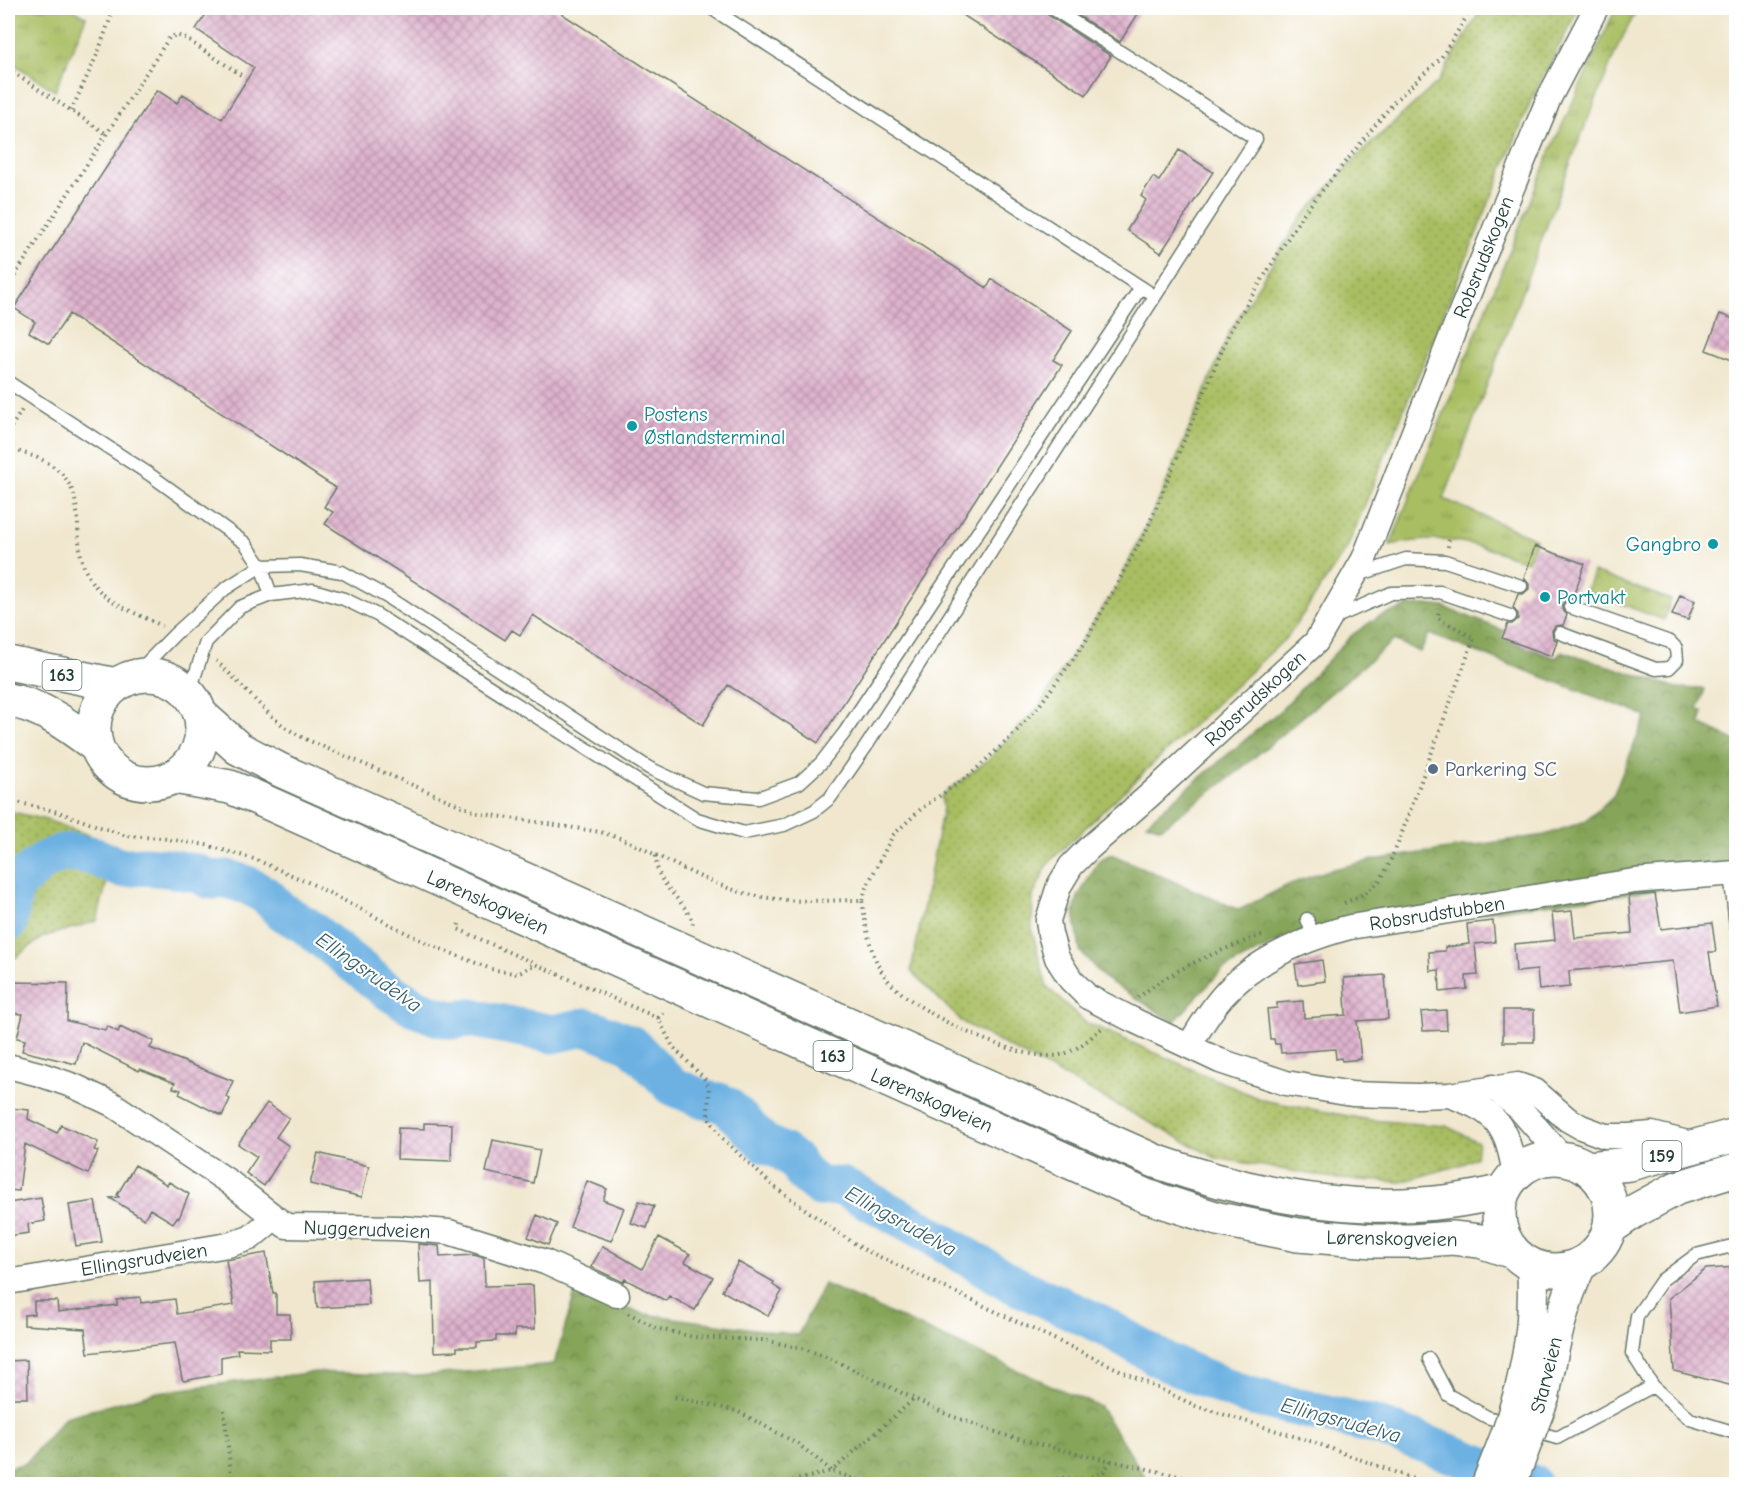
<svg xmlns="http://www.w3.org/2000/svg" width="1744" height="1492" font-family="'Comic Neue',sans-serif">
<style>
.grass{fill:url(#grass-dots);stroke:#647e4b;stroke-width:1.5}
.forest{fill:url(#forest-crowns);stroke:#527146;stroke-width:1.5}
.park{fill:url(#park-tufts);stroke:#647e4b;stroke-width:1.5}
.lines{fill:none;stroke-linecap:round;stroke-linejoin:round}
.river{stroke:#6cb1e2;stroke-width:39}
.building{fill:url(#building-cross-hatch)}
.service-casing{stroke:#68786a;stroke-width:15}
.minor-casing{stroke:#68786a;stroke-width:27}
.tertiary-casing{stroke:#68786a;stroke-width:33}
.trunk-casing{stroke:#68786a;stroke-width:36}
.path{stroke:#68786a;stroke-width:4;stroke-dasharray:1.5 4.5;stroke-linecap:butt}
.service{stroke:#fff;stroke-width:12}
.minor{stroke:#fff;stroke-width:24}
.tertiary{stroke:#fff;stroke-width:30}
.trunk{stroke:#fff;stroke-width:33}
.minor-bridge-casing{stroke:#68786a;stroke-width:27;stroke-linecap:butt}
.tertiary-bridge-casing{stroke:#68786a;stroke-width:33;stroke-linecap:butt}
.minor-bridge{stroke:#fff;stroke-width:24}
.tertiary-bridge{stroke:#fff;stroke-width:30}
.culture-dot{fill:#0f9aa8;stroke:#fff;stroke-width:2}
.service-dot{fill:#5c6f8a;stroke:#fff;stroke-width:2}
.labels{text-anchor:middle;stroke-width:4.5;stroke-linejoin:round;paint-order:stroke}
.shield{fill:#fff;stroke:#627771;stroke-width:1.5}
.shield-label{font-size:18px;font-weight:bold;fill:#1f3d34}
.street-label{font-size:20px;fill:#1f3d34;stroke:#fff}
.culture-label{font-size:20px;fill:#0d838f;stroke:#fff;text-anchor:start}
.service-label{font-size:20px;fill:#4e5e75;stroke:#fff;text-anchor:start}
.water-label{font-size:21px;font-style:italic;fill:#366068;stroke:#fff}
</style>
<defs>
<pattern id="grass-dots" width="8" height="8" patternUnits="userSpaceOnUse" patternTransform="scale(1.5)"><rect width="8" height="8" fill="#a9be62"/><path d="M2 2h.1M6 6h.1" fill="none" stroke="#899c52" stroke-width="1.8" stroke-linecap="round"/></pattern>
<pattern id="forest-crowns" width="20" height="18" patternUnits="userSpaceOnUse" patternTransform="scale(1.5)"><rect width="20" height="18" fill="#86a558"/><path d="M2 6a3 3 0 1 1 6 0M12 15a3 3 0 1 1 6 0" fill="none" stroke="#6d884a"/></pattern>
<pattern id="park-tufts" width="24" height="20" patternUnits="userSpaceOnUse" patternTransform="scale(1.5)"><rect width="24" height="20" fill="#a9be62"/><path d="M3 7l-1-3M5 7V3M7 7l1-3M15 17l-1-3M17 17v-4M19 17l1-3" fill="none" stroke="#899c52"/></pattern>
<pattern id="building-cross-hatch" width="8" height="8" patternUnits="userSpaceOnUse" patternTransform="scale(1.5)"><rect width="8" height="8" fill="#dfb3ce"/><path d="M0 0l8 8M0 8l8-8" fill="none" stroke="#b493a8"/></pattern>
</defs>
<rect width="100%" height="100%" fill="#fff"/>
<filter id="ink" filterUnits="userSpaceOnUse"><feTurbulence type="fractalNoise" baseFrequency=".0167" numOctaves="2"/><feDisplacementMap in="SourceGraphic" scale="12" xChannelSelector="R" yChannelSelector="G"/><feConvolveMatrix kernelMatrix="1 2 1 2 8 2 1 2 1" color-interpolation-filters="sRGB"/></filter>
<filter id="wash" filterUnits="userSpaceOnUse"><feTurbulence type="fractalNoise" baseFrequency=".008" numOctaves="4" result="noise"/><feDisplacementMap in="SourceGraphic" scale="24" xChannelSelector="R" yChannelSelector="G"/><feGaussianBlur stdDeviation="1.35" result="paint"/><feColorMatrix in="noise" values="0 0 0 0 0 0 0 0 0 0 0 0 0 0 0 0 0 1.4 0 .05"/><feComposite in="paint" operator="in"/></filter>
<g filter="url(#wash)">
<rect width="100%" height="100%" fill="#f0e7ce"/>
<path class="grass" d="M 1482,8 L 1579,8 L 1533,96 L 1347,548 L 1289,635 L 1049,862 L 1033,896 L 1032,931 L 1047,987 L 1085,1022 L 1262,1100 L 1370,1120 L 1446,1126 L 1478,1142 L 1476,1157 L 1463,1164 L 1401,1182 L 1338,1179 L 1216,1158 L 962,1022 L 911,971 L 943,808 L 941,796 L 988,760 L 1039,706 L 1117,586 L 1163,491 L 1230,331 L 1297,223 L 1354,159 L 1438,82 Z
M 8,811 L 46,820 L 116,845 L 97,921 L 43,937 L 8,963 Z"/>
<path class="forest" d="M 1426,605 L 1444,607 L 1510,633 L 1507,640 L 1556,658 L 1562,651 L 1677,688 L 1705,689 L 1698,709 L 1703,712 L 1700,724 L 1736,741 L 1736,880 L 1289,936 L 1222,970 L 1174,1022 L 1104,978 L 1080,951 L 1074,911 L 1078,897 L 1099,860 L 1111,854 L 1239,910 L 1288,885 L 1329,870 L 1373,860 L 1545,835 L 1586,821 L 1613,796 L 1646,716 L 1429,634 L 1420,652 L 1394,640 L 1231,777 L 1161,828 L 1146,823 L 1282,709 L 1352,635 L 1378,617 L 1409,606 Z
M 824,1284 L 1100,1407 L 1150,1484 L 8,1484 L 8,1468 L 26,1463 L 65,1417 L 158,1392 L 315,1372 L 419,1376 L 554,1364 L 575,1293 L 645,1314 L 798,1335 Z"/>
<path class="park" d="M 8,8 L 71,8 L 86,17 L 55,91 L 8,60 Z
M 1616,8 L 1638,8 L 1618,46 L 1576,148 L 1444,499 L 1536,539 L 1527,562 C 1474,543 1448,533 1390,545 L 1550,152 Z
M 1593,572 L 1671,600 L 1664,620 L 1586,591 Z"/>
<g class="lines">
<path class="river" d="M 8,923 L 14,889 L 17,883 L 45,860 L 62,853 L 70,852 L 94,856 L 120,868 L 144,866 L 166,868 L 196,873 L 211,880 L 227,879 L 247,885 L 267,896 L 281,911 L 305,925 L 385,989 L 416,1008 L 439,1017 L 454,1020 L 471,1018 L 553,1034 L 585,1027 L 596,1030 L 632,1045 L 672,1086 L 705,1100 L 719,1102 L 727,1106 L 764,1143 L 783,1152 L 795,1161 L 804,1174 L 820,1187 L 841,1186 L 914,1225 L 1013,1284 L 1101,1324 L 1166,1362 L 1245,1395 L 1378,1426 L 1532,1484"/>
</g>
<g id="blocks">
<path class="building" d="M 210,8 L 553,8 L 987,288 L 992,279 L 1072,331 L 1053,360 L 1062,365 L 818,743 L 728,685 L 703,725 L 533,615 L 520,635 L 512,630 L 505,640 L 325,524 L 333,512 L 324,507 L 336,488 L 69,314 L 49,344 L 29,332 L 35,322 L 14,308 L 157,90 L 177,103 L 183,94 L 222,119 L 254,68 L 196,29 Z
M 952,8 L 1044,8 L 1048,15 L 1111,56 L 1086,95 Z
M 1066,8 L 1127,8 L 1138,14 L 1120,42 Z
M 1179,150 L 1213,172 L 1161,253 L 1127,230 L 1146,200 L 1141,196 L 1153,177 L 1159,181 Z
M 1720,314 L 1737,320 L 1737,362 L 1706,350 Z
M 1535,546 L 1585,564 L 1572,599 L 1568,599 L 1562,604 L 1562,609 L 1567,615 L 1563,625 L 1555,626 L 1552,631 L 1553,638 L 1557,641 L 1552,656 L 1502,638 L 1508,624 L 1512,624 L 1518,619 L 1518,614 L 1513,608 L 1518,594 L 1523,594 L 1529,589 L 1529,584 L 1524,578 Z
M 1680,595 L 1695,601 L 1688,620 L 1672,615 Z
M 1655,894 L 1661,929 L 1712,923 L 1716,952 L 1709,952 L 1717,1006 L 1680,1012 L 1673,961 L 1569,971 L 1570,987 L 1539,990 L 1537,970 L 1516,972 L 1514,944 L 1555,940 L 1552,913 L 1572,911 L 1575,938 L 1632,933 L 1629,896 Z
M 1493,921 L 1495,942 L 1475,944 L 1478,975 L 1466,976 L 1467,989 L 1440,992 L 1439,970 L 1430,971 L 1429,952 L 1445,951 L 1445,947 L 1469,944 L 1467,924 Z
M 1322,960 L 1325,981 L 1298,985 L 1295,964 Z
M 1385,975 L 1388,1019 L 1357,1021 L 1361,1059 L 1342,1061 L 1341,1058 L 1336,1059 L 1335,1049 L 1281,1053 L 1280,1044 L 1275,1044 L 1274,1039 L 1270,1039 L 1267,1009 L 1277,1008 L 1277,1003 L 1303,1001 L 1304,1018 L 1346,1015 L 1344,978 Z
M 11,982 L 68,983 L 67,1021 L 105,1030 L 107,1026 L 118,1032 L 120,1027 L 134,1034 L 135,1032 L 154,1041 L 150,1048 L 233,1081 L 226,1097 L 230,1099 L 222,1116 L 179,1094 L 181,1090 L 173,1088 L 175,1083 L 140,1069 L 139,1071 L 82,1042 L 76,1064 L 22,1051 L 25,1040 L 17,1038 L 23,1014 L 8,1013 L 8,987 L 11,987 Z
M 1446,1010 L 1447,1030 L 1423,1031 L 1421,1012 Z
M 1503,1010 L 1534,1010 L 1534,1042 L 1503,1042 Z
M 267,1103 L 289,1118 L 276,1137 L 289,1146 L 264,1186 L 246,1173 L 257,1157 L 238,1144 Z
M 8,1108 L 29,1110 L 28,1119 L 57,1133 L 61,1125 L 98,1142 L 94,1150 L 98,1151 L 88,1174 L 25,1144 L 19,1191 L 8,1190 Z
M 424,1123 L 452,1124 L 451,1161 L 397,1159 L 398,1128 L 424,1129 Z
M 493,1140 L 540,1150 L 533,1183 L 486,1172 Z
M 318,1153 L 369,1166 L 362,1197 L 310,1184 Z
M 135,1165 L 167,1185 L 169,1182 L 189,1194 L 179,1218 L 177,1217 L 173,1223 L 150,1209 L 144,1219 L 110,1198 L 119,1197 L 117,1195 Z
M 587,1181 L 607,1189 L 603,1200 L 624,1208 L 611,1241 L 570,1227 Z
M 41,1198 L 45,1221 L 28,1224 L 29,1233 L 8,1236 L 8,1203 Z
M 95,1201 L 102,1242 L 76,1246 L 69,1205 Z
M 639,1201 L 654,1206 L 647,1228 L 631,1223 Z
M 537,1215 L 557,1224 L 548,1245 L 528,1237 Z
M 659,1237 L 690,1254 L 685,1262 L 713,1277 L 695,1310 L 669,1296 L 666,1301 L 625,1279 L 623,1282 L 591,1267 L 603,1246 L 642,1269 Z
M 418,1244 L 439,1246 L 440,1257 L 474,1255 L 484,1258 L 485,1286 L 533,1285 L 535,1329 L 515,1329 L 515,1336 L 496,1336 L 496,1341 L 477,1342 L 477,1347 L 457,1347 L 457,1351 L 434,1352 L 433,1282 L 420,1283 Z
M 266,1253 L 273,1293 L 276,1293 L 276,1314 L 290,1314 L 291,1339 L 270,1339 L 270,1350 L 237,1349 L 238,1354 L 221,1357 L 221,1374 L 184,1381 L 182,1379 L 175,1343 L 88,1353 L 85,1329 L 24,1325 L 24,1315 L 34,1314 L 34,1301 L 57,1301 L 58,1312 L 117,1305 L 117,1300 L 129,1298 L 140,1297 L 141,1303 L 175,1299 L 177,1314 L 234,1305 L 226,1260 Z
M 738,1262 L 774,1282 L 773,1285 L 782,1291 L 768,1316 L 722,1291 Z
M 1737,1267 L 1737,1387 L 1674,1371 L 1669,1298 L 1706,1269 Z
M 367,1278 L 369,1305 L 317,1308 L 315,1281 Z
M 27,1360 L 28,1398 L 8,1398 L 8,1361 Z"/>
</g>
</g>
<g filter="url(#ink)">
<use href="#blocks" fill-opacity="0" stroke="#68786a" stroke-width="1.5"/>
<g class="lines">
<defs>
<path id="service" d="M 711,8 L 1147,291
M 8,382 L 149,474 L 245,543 L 261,566 L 271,595
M 1355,576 L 1406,559 L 1445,561 L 1521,586
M 1334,618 L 1391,593 L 1440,592 L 1510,616
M 1560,633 L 1656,669 L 1669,668 L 1677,660 L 1676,648 L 1670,642 L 1570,607
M 133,677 L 175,634 L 225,589 L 261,566 L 300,565 L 342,572 L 387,597 L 649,768 L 703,793 L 758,798 L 799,783 L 821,763 L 845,732 L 1141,287
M 189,693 L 206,642 L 240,607 L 271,595 L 313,590 L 344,599 L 377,615 L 697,819 L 744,833 L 784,825 L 814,811 L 830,798 L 867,745 L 1256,139 L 1052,8
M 1730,873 L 1736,926
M 1307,919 L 1314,938
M 1736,1245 L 1696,1255 L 1662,1280 L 1637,1316 L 1632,1353 L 1653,1386 L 1690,1419 L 1736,1433
M 1429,1359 L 1448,1395 L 1487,1417 L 1510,1424
M 1530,1430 L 1557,1438 L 1653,1386"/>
<path id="minor" d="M 1088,997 L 1071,980 L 1057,958 L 1050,934 L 1048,920 L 1059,886 L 1071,866 L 1088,849 L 1151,794 L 1316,642 L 1364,559 L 1463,307 L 1549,98 L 1596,8
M 1133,1020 L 1220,1061 L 1286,1083 L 1352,1094 L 1417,1096 L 1449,1095 L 1518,1085 L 1535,1091 L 1567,1119 L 1581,1127 L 1605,1136 L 1629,1136 L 1652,1134 L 1695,1145
M 1189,1046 C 1199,1029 1209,1012 1222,997 C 1254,960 1304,939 1350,927 L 1634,881 L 1736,873
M 8,1066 L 39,1074 L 74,1086 L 112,1104 L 229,1182 L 286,1226 L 398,1228 L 449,1232 L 545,1262 L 617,1295
M 1493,1087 L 1520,1109 L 1563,1158
M 1449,1095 C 1497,1112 1506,1124 1515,1174
M 8,1282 L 228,1245 L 250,1238 L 274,1218"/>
<path id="tertiary" d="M 1520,1390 C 1531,1344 1535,1313 1532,1266
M 1544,1397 C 1553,1351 1561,1307 1581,1265"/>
<path id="trunk" d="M 8,663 L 116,685
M94 729a54 54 0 1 1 108 0a54 54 0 1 1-108 0Z
M 8,700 C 43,706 69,726 97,747
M 200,714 L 238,748 L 280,770 L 1155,1161 C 1266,1200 1388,1221 1503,1191
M 174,777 L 230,787 L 257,798 L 1146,1196 L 1218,1219 L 1298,1235 L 1374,1241 L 1412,1241 L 1452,1238 L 1480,1241 L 1513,1252
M1499 1214a56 56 0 1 1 112 0a56 56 0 1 1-112 0Z
M 1587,1168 L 1630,1164 L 1736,1135
M 1610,1228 L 1633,1212 L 1677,1188 L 1736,1170"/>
</defs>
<use href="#service" class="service-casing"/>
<use href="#minor" class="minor-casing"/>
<use href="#tertiary" class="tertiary-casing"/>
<use href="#trunk" class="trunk-casing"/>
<path class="path" d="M 8,69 L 105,133
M 71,111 L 97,55 L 114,8
M 8,286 L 169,38 L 176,35 L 185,38 L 244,77
M 8,432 L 22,410
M 8,448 C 22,453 38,456 51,465 C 96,494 63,549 95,586 C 112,606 139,614 162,626
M 1448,547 L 1449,539
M 216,661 C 240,682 260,708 285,727 C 293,732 301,737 310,741 L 478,813 L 600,832 L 623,839 L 656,855 C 655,888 684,896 693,924
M 8,800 L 58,812 L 126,836 L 161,838 L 206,845 L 254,859 L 310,883 L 428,944 L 491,969 L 518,974 L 535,964 L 658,1018 L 673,1047 L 704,1078 L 709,1087 L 708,1117 L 722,1138 L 772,1185 L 834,1230 L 863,1249 L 1196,1406 L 1313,1442 L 1427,1484
M 656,855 C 692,873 729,893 769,898 C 799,903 831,900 862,900 C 866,926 869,953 884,975 C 906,1009 1020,1064 1060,1055 C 1077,1051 1089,1039 1102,1028
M 862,900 L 870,880 L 893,835 L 922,808 L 971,774 L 1014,734 L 1039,706 L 1084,644 L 1147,529 L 1230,331 L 1303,214 L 1395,101 L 1441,58 L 1472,8
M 1344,903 C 1381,888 1381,881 1397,846 L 1474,638 L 1438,618 L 1439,608
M 459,924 L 458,929 L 535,964
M 1138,998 C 1173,968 1219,951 1262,935
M 658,1018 L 663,1013
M 628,1313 L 656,1328 L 693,1337 L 763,1340 L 802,1348 L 831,1359 L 946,1414 L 1004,1435 L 1041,1445 L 1214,1484
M 675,1397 L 737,1411 L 798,1444 L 832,1471 L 914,1399
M 224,1410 L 232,1484
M 781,1484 L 832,1471 L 867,1484
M 937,1484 L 946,1482 L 1020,1483 L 1062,1478 L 1087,1479 L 1104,1471 L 1111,1461"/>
<use href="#service" class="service"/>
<use href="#minor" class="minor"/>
<use href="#tertiary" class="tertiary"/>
<use href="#trunk" class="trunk"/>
<defs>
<path id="minor-bridge" d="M 1088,997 L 1133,1020"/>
<path id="tertiary-bridge" d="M 1487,1484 L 1508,1430 L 1520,1390
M 1511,1484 L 1544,1397"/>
</defs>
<use href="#minor-bridge" class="minor-bridge-casing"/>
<use href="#tertiary-bridge" class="tertiary-bridge-casing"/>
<use href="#minor-bridge" class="minor-bridge"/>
<use href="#tertiary-bridge" class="tertiary-bridge"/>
</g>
</g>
<g class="culture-dot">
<circle cx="632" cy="426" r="6"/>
<circle cx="1713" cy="544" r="6"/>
<circle cx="1545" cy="597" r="6"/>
</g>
<circle class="service-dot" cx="1433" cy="769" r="6"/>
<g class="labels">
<g class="shield">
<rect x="42.5" y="660" width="39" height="30" rx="4.5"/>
<rect x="813.5" y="1041" width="39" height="30" rx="4.5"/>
<rect x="1642.5" y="1141" width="39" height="30" rx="4.5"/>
</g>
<g class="shield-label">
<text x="62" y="681">163</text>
<text x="833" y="1062">163</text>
<text x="1662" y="1162">159</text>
</g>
<g class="street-label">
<text transform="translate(1483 257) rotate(-68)" y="7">Robsrudskogen</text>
<text transform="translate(1255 698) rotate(-43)" y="7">Robsrudskogen</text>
<text transform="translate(488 902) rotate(24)" y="7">Lørenskogveien</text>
<text transform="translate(1437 913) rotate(-9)" y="7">Robsrudstubben</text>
<text transform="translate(932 1100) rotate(24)" y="7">Lørenskogveien</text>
<text transform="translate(367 1229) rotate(2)" y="7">Nuggerudveien</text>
<text transform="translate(1392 1238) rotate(1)" y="7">Lørenskogveien</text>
<text transform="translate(144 1259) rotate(-9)" y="7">Ellingsrudveien</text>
<text transform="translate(1546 1375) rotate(-76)" y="7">Starveien</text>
</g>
<g class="culture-label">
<text x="644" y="421">Postens<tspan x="644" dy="23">Østlandsterminal</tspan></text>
<text x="1701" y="551" text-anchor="end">Gangbro</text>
<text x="1557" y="604">Portvakt</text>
</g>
<g class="service-label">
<text x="1445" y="776">Parkering SC</text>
</g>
<g class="water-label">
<text transform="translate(369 972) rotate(35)" y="7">Ellingsrudelva</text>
<text transform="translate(901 1221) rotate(29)" y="7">Ellingsrudelva</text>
<text transform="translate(1341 1420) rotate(15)" y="7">Ellingsrudelva</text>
</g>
</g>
<rect width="1744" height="1492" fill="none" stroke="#fff" stroke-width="30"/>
</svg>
